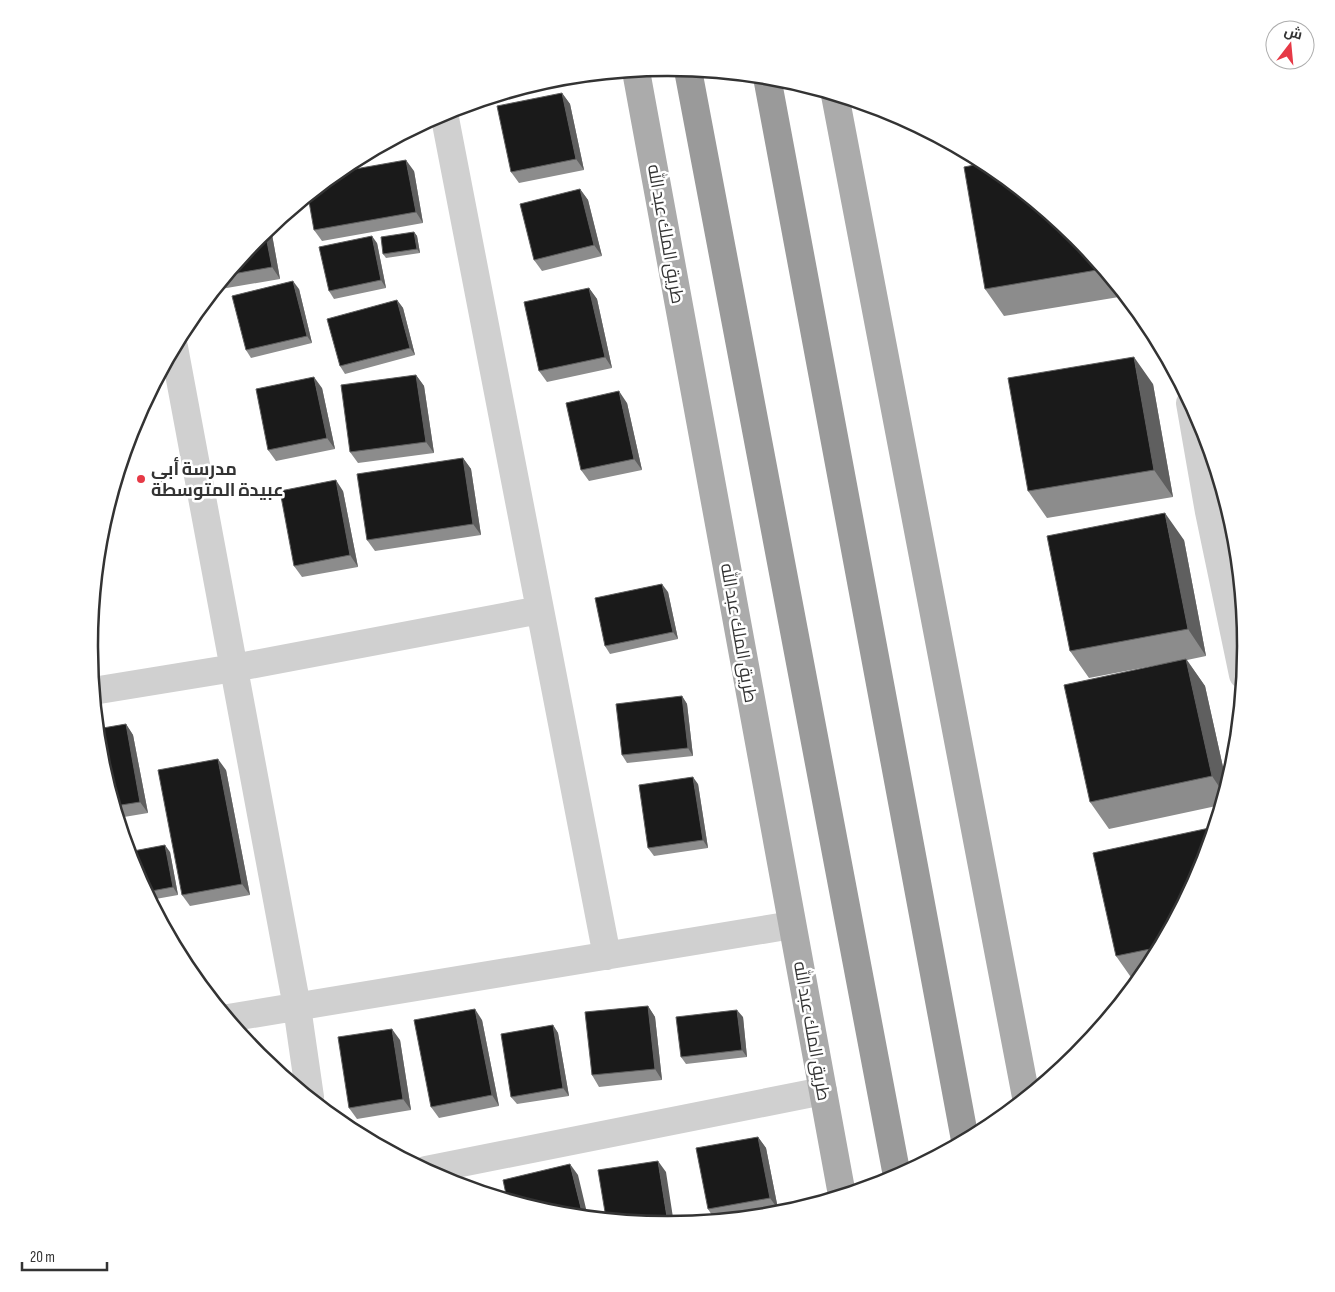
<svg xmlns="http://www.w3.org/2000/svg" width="1335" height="1292" font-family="'Sofia Sans Condensed',Cairo,sans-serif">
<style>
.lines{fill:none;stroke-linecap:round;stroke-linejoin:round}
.street{stroke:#d0d0d0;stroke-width:28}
.primary{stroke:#ababab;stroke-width:28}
.highway{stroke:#9a9a9a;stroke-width:28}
.wall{fill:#8c8c8c}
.shaded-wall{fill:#5f5f5f}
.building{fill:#1a1a1a;stroke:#5f5f5f}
.poi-dot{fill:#e63946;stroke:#fff;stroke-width:2}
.labels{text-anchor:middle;stroke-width:5;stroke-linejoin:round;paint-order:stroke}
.street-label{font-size:18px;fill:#333;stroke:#fff}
.poi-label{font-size:18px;font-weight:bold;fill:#333;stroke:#fff;text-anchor:start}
.rim{fill:none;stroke:#333;stroke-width:2.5}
</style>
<rect width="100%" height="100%" fill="#fff"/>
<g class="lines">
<path class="street" d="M 444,113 L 607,956
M 174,347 L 297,1007 L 310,1097
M 1190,403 L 1209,512 L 1243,675
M 93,691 L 234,668 L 540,610
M 228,1018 L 792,925
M 426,1170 L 823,1091"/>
<path class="primary" d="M 636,71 L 842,1195
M 835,95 L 1026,1097"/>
<path class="highway" d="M 688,70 L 897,1176
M 767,77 L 965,1140"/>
</g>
<path class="wall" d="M 563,78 L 563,79 L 543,82 L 555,79 Z
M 562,93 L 570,104 L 584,170 L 519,183 L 511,172 Z
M 970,155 L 980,160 L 975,162 Z
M 414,171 L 423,223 L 322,241 L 314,230 Z
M 580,189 L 588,200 L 602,256 L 542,271 L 534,260 Z
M 271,229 L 280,279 L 215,290 L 259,237 Z
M 414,232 L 417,236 L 420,253 L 386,258 L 383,254 Z
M 1077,237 L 1125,296 L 1004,316 L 985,289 Z
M 377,243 L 386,288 L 334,299 L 329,291 Z
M 589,288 L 597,299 L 612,368 L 547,382 L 539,371 Z
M 299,289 L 312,343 L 251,358 L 246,350 Z
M 397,300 L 403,308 L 415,355 L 345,374 L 340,366 Z
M 416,375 L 424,386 L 434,453 L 358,463 L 350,452 Z
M 1153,384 L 1173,497 L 1047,518 L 1028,491 Z
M 322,388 L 335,449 L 276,461 L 268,450 Z
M 627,403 L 642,470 L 589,481 L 581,470 Z
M 463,458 L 471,469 L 481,535 L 375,551 L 367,540 Z
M 343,491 L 358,567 L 302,577 L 294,566 Z
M 1184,540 L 1206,656 L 1187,660 L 1205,686 L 1227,785 L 1221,805 L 1109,829 L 1090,802 L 1173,662 L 1089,678 L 1070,651 Z
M 668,592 L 678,639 L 610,654 L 605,646 Z
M 682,696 L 687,704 L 693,756 L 627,763 L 622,755 Z
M 126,724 L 133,735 L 148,813 L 118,818 L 100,759 Z
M 226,770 L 250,895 L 190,906 L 182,895 Z
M 698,784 L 708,848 L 654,856 L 648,848 Z
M 170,852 L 178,895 L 150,900 L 133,867 Z
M 1202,868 L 1148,968 L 1136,983 L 1135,983 L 1116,956 Z
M 648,1006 L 655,1017 L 662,1080 L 599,1087 L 592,1075 Z
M 743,1017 L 747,1057 L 686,1064 L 681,1057 Z
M 482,1020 L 499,1106 L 439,1118 L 431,1107 Z
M 553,1025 L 558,1033 L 569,1096 L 517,1104 L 511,1097 Z
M 400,1040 L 411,1110 L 357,1119 L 349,1108 Z
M 758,1137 L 766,1148 L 778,1209 L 715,1220 L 708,1209 Z"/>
<path class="shaded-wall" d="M 562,93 L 570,104 L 584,170 L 576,159 Z
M 406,160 L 414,171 L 423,223 L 416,212 Z
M 580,189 L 588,200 L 602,256 L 594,245 Z
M 270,227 L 271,229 L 280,279 L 272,267 L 265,231 Z
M 414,232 L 417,236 L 420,253 L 417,249 Z
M 372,236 L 377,243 L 386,288 L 381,280 Z
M 293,281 L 299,289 L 312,343 L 307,336 Z
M 589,288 L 597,299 L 612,368 L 605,357 Z
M 397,300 L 403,308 L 415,355 L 410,348 Z
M 1134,357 L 1153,384 L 1173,497 L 1154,470 Z
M 416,375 L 424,386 L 434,453 L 426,442 Z
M 314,377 L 322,388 L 335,449 L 327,438 Z
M 619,391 L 627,403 L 642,470 L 634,459 Z
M 463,458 L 471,469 L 481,535 L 473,524 Z
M 336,480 L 343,491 L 358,567 L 350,555 Z
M 1165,513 L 1184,540 L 1206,656 L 1188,629 Z
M 662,584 L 668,592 L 678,639 L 673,632 Z
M 1186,659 L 1205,686 L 1227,785 L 1224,794 L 1212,776 Z
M 682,696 L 687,704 L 693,756 L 688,748 Z
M 126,724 L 133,735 L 148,813 L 140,802 Z
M 218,759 L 226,770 L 250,895 L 242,884 Z
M 693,777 L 698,784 L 708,848 L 703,840 Z
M 165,845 L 170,852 L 178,895 L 173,887 Z
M 648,1006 L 655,1017 L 662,1080 L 655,1069 Z
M 475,1009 L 482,1020 L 499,1106 L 492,1095 Z
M 737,1010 L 743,1017 L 747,1057 L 742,1050 Z
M 553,1025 L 558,1033 L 569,1096 L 563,1088 Z
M 392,1029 L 400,1040 L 411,1110 L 403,1099 Z
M 758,1137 L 766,1148 L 778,1209 L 770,1198 Z
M 658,1161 L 666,1172 L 674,1224 L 669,1224 L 668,1223 Z
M 570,1164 L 578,1175 L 588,1217 L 583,1216 Z"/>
<path class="building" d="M 562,93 L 576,159 L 511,172 L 497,106 Z
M 406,160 L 416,212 L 314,230 L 308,196 L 338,172 Z
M 985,163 L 989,165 L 1077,237 L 1103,269 L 985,289 L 964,167 Z
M 580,189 L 594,245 L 534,260 L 520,204 Z
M 265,231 L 272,267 L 227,275 L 259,237 Z
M 414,232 L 417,249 L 383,254 L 381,237 Z
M 372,236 L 381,280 L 329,291 L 319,247 Z
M 293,281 L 307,336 L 246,350 L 232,296 Z
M 589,288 L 605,357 L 539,371 L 524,302 Z
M 397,300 L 410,348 L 340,366 L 327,319 Z
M 1134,357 L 1154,470 L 1028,491 L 1008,378 Z
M 416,375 L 426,442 L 350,452 L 341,385 Z
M 314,377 L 327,438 L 268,450 L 256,389 Z
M 619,391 L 634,459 L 581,470 L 566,403 Z
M 463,458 L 473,524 L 367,540 L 357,474 Z
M 336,480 L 350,555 L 294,566 L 280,491 Z
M 1165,513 L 1188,629 L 1070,651 L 1047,536 Z
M 662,584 L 673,632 L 605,646 L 595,598 Z
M 1186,659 L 1212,776 L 1090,802 L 1064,685 Z
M 682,696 L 688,748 L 622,755 L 616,704 Z
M 126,724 L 140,802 L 115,806 L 100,759 L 97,729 Z
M 218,759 L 242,884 L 182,895 L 158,770 Z
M 693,777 L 703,840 L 648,848 L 639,785 Z
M 1214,827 L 1202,868 L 1160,947 L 1116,956 L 1093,853 Z
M 165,845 L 173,887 L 146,892 L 133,867 L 128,852 Z
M 648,1006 L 655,1069 L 592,1075 L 585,1012 Z
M 475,1009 L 492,1095 L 431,1107 L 414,1020 Z
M 737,1010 L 742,1050 L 681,1057 L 676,1017 Z
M 553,1025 L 563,1088 L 511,1097 L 501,1034 Z
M 392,1029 L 403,1099 L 349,1108 L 338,1037 Z
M 758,1137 L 770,1198 L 708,1209 L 696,1148 Z
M 658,1161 L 668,1223 L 662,1224 L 606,1218 L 598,1170 Z
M 570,1164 L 583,1216 L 554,1213 L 507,1199 L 503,1180 Z"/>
<circle class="poi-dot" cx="141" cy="479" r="5"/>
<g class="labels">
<g class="street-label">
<text transform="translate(666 234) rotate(80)" y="6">طريق الملك عبد الله</text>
<text transform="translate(739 633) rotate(80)" y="6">طريق الملك عبد الله</text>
<text transform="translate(812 1031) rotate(80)" y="6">طريق الملك عبد الله</text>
</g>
<g class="poi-label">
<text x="151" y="475">مدرسة أبي<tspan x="151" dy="21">عبيدة المتوسطة</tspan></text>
</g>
</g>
<path d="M0 0H1335V1292H0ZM667 76H668A569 569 0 0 1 1237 645V647A569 569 0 0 1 668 1216H667A569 569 0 0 1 98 647V645A569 569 0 0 1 667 76Z" fill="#fff" fill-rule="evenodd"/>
<path class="rim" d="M667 76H668A569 569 0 0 1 1237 645V647A569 569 0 0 1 668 1216H667A569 569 0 0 1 98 647V645A569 569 0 0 1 667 76Z"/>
<g transform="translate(1290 45) rotate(16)"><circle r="24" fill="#ffffff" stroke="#adadad"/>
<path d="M0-4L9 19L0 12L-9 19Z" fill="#e63946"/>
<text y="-8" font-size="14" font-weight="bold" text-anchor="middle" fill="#333333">ش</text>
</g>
<path d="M22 1262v8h85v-8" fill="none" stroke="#333333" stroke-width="2.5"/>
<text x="30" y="1262" font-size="15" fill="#333333" stroke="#ffffff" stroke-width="4" paint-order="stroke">20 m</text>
</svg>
